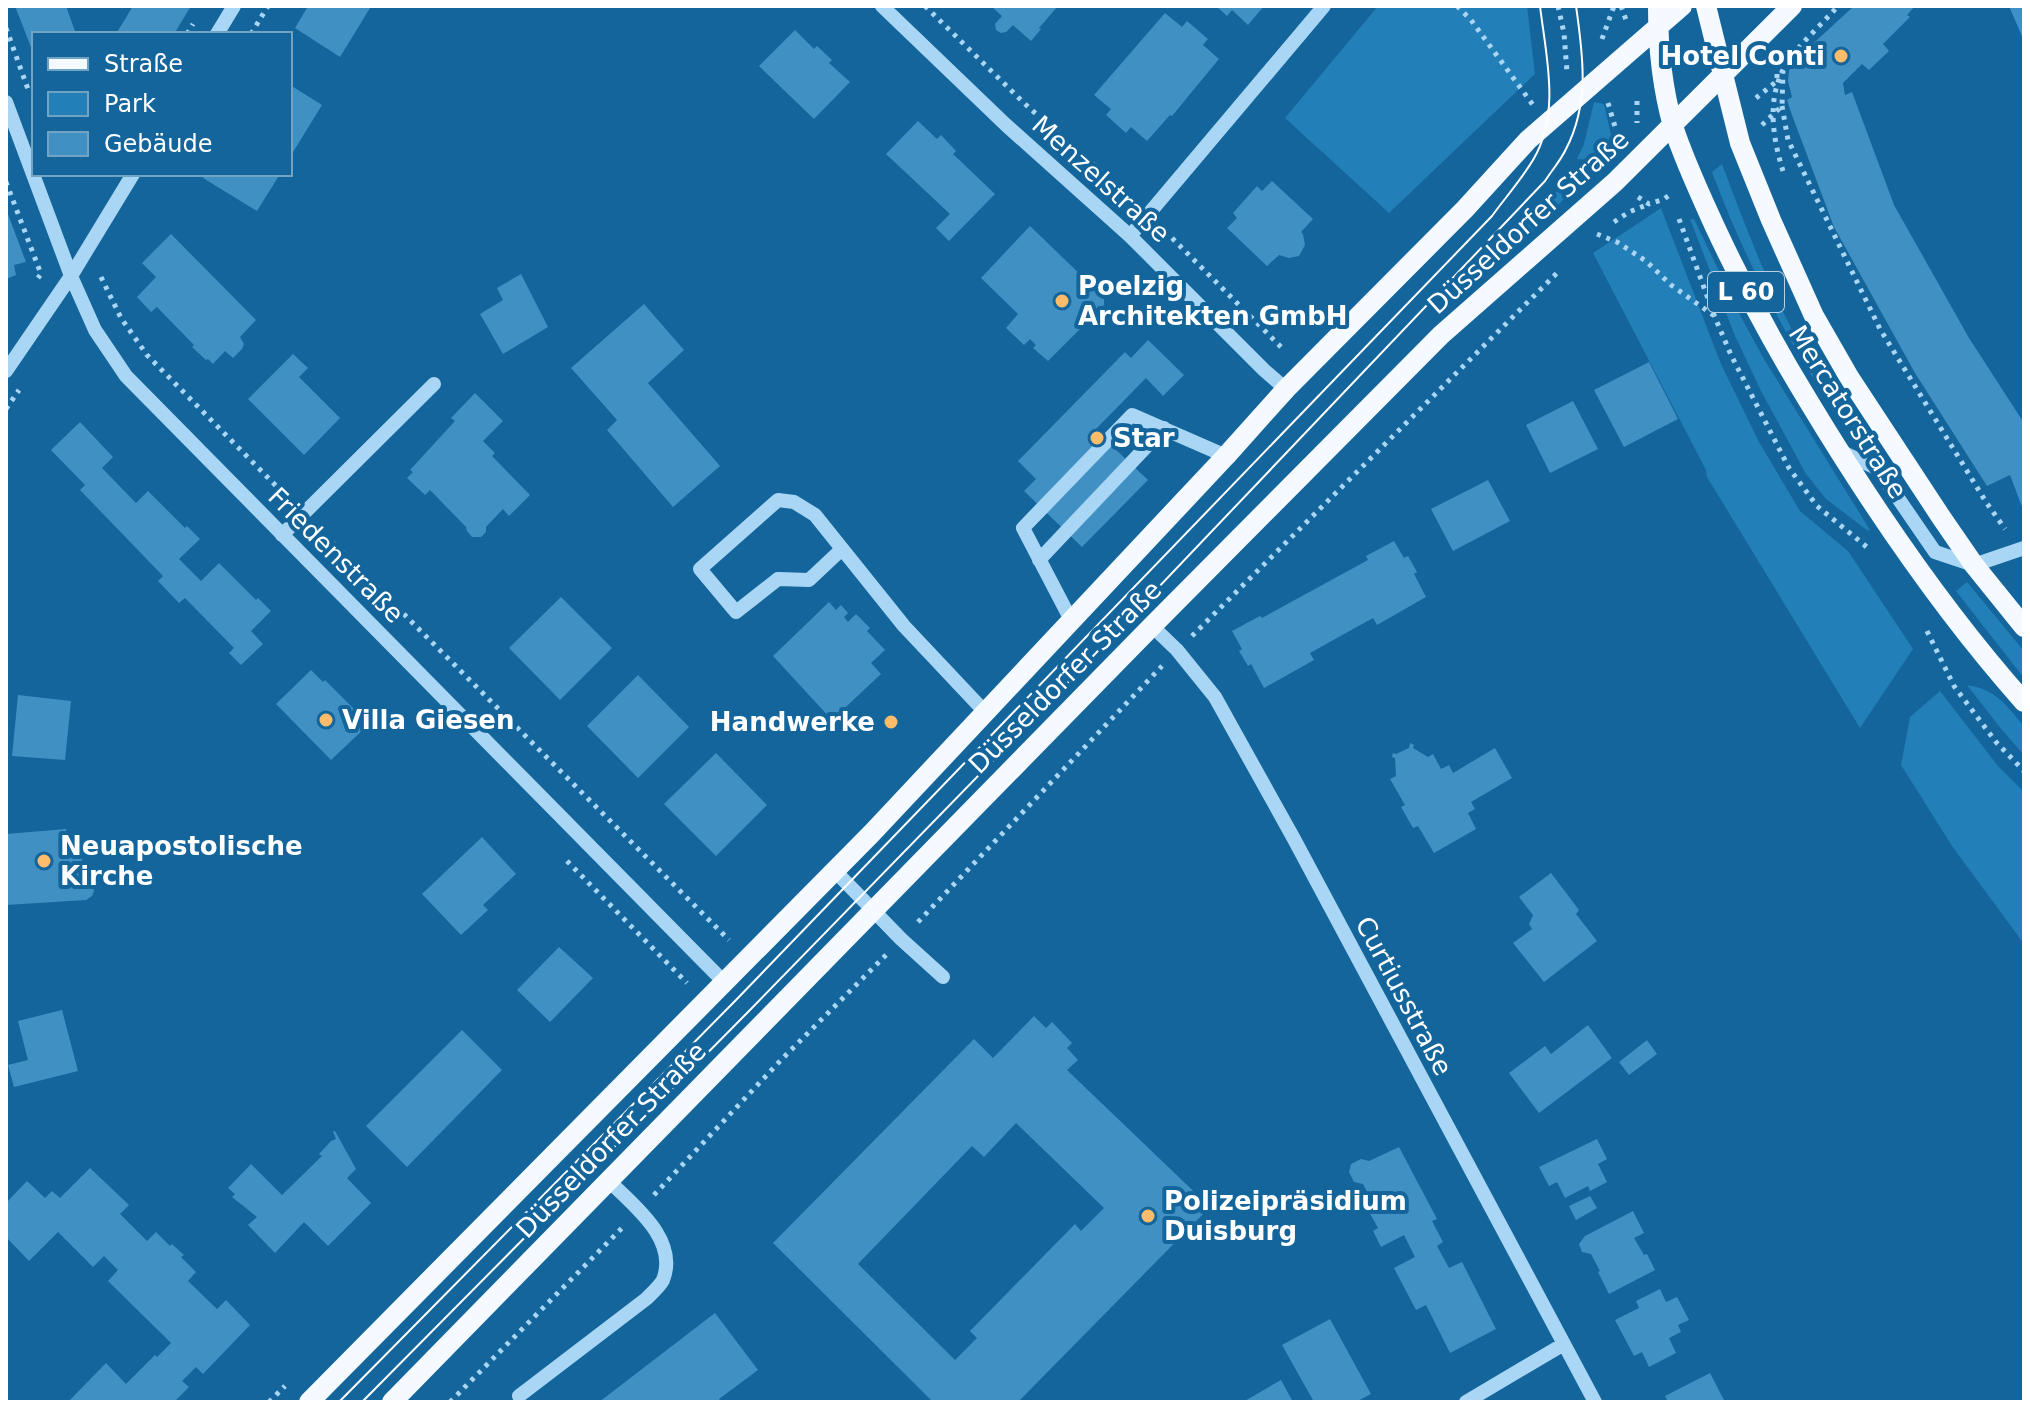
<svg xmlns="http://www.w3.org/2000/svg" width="2030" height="1408" font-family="'DejaVu Sans',sans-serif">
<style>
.green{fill:#227fb8}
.building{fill:#4090c4;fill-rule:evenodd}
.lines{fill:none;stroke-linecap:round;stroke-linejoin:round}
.path{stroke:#a8d6f4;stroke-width:5;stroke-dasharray:4 6;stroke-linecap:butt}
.minor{stroke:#a8d6f4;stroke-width:14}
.major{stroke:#f4faff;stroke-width:20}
.tram{stroke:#fff;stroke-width:2}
.poi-dot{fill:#ffbc6a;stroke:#13659b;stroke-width:3}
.labels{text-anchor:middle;stroke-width:8;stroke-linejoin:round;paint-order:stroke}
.shield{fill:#13659b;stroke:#b8d1e1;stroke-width:2}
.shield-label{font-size:24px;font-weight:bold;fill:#fff}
.poi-label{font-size:26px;font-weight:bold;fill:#fff;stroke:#13659b;text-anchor:start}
.street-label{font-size:26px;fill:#fff;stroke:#13659b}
</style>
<rect width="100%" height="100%" fill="#13659b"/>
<path class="green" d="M 1378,6 L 1527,6 L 1535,74 L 1389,213 L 1285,118 Z
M 1594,102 L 1604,104 L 1614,148 L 1590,160 L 1577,159 L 1584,144 Z
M 1722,164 C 1747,231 1773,299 1809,361 C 1817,376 1829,387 1840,399 C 1853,413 1864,428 1873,444 L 1868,447 L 1849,425 L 1844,427 C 1832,406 1817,386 1805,365 C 1768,303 1737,239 1712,172 Z
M 1560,190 L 1572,191 L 1521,242 L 1475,280 L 1473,278 L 1529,222 L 1546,199 Z
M 1661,208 L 1721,364 L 1759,442 L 1800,511 L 1848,551 L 1913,649 L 1860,728 L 1707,477 L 1706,470 L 1593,253 Z
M 1690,219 L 1694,219 L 1741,317 L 1764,359 L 1870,530 L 1868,531 L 1826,499 L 1806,474 L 1761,391 L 1735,336 Z
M 1967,582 L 2024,651 L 2024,678 L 1956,591 Z
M 1967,685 C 1997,690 2005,704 2024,726 L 2024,755 L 2002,730 Z
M 1940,691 L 1998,766 L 2024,792 L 2024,944 L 1952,846 L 1901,765 L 1910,717 Z"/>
<path class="building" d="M 15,6 L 66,6 L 76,34 L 34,34 L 34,55 Z
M 133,6 L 191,6 L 174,34 L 116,34 Z
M 308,6 L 367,6 L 370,8 L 340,57 L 295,28 Z
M 991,6 L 1058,6 L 1039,28 L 1041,29 L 1031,41 L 1013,25 L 1006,32 L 1001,33 L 996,30 L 995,24 L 1002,16 Z
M 1216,6 L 1264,6 L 1248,25 L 1232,10 L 1227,16 Z
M 1854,6 L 1915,6 L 1907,15 L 1910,17 L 1883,44 L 1889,51 L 1869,70 L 1862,64 L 1843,83 L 1845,95 L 1852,92 L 1894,205 L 1969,338 L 2024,423 L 2024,512 L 2010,475 L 1987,486 L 1915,373 L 1834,227 L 1792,115 L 1787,100 L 1792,97 L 1788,81 L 1789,71 L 1793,62 Z
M 2009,6 L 2024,6 L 2024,41 Z
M 1165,13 L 1182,27 L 1187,21 L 1208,39 L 1203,45 L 1219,59 L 1172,116 L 1170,115 L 1147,141 L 1131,127 L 1126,133 L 1106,115 L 1111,109 L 1094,95 Z
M 795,30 L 814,49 L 817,46 L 832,60 L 829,63 L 850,82 L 814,119 L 759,66 Z
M 290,85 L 322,105 L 290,157 Z
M 918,121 L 937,139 L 941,135 L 956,151 L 953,154 L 995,194 L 949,241 L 936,228 L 950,214 L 886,154 Z
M 206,174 L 280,174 L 257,211 L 203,178 Z
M 1272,181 L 1313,219 L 1301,232 L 1303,234 L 1305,245 L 1299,256 L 1289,258 L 1279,255 L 1267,266 L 1227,228 L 1237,218 L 1233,213 L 1257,186 L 1262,191 Z
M 6,209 L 26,262 L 14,265 L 16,275 L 6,279 Z
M 1030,226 L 1085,279 L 1089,275 L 1102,287 L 1097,291 L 1104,298 L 1104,305 L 1048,361 L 1033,348 L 1036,345 L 1030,339 L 1024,345 L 1006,328 L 1018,314 L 981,278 Z
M 171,234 L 256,320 L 240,337 L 244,344 L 242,349 L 233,358 L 225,351 L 213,364 L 208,359 L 206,360 L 192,347 L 194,345 L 157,307 L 151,312 L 137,297 L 156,277 L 142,263 Z
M 521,274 L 548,327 L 503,354 L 480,314 L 503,300 L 497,288 Z
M 644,304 L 684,350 L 648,383 L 720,466 L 673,507 L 607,430 L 617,420 L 571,368 Z
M 1148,340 L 1184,375 L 1163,396 L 1146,378 L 1095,430 L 1148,480 L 1082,547 L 1024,491 L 1036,479 L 1018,461 L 1125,352 L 1131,358 Z
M 293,354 L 308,368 L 299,377 L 340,418 L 304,455 L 248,399 Z
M 1649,362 L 1678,419 L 1624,447 L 1594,390 Z
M 475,393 L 503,421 L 483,441 L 495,453 L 492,456 L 530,495 L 509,516 L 503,509 L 486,527 L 486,532 L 481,537 L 472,537 L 467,531 L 466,527 L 430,490 L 425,495 L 407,478 L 413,472 L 410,470 L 455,421 L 451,418 Z
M 1573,401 L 1598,449 L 1550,473 L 1526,425 Z
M 80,422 L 113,457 L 102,468 L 136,503 L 148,491 L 185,528 L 187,526 L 200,539 L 179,559 L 201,581 L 219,563 L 256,600 L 258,598 L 271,611 L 251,631 L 263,644 L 241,665 L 229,653 L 234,648 L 185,598 L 179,603 L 158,581 L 163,576 L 80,490 L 85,485 L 51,450 Z
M 1488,480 L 1510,521 L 1453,551 L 1431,509 Z
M 1394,541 L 1404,558 L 1408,556 L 1417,572 L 1414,574 L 1426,597 L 1377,625 L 1373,618 L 1310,653 L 1314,660 L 1264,688 L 1251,664 L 1248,666 L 1239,651 L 1242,649 L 1232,631 L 1260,616 L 1262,618 L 1368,560 L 1366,556 Z
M 561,597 L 612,648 L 560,700 L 509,648 Z
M 829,602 L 836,610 L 841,605 L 848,613 L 844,617 L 848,622 L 856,614 L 870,628 L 867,631 L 885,650 L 871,663 L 881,674 L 832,720 L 773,656 Z
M 311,670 L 323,682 L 325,680 L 356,711 L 354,713 L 367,726 L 331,760 L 276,704 Z
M 638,675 L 689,727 L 638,778 L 587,726 Z
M 18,695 L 71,701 L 65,760 L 12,756 Z
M 1410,743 L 1414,745 L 1413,748 L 1428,757 L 1433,754 L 1441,769 L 1449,765 L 1453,773 L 1495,748 L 1512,778 L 1471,802 L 1475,809 L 1468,813 L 1476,829 L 1434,853 L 1418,826 L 1413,828 L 1401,807 L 1405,805 L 1390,779 L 1396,776 L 1395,758 L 1392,757 L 1393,753 L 1396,754 L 1409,748 Z
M 716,753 L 767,805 L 716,856 L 664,804 Z
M 66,829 L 68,842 L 81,842 L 83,879 L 92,883 L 94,891 L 92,896 L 86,900 L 6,905 L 6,834 Z
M 482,837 L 516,874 L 483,905 L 488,910 L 461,935 L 422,894 Z
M 1551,873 L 1579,910 L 1576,914 L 1597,941 L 1544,982 L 1513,943 L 1532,929 L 1529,924 L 1533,915 L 1519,897 Z
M 559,947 L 593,978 L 550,1022 L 517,990 Z
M 62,1010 L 78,1071 L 14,1087 L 8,1065 L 28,1060 L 18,1021 Z
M 1034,1016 L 1046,1028 L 1052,1022 L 1072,1043 L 1067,1048 L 1078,1060 L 1067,1070 L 1210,1207 L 1018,1402 L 933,1402 L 773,1243 L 974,1039 L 993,1058 ZM 1016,1123 L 1104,1208 L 1081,1231 L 1075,1224 L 970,1331 L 977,1338 L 955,1360 L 858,1264 L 972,1146 L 984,1157 Z
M 1588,1025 L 1612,1058 L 1539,1113 L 1509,1073 L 1545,1046 L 1551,1054 Z
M 462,1030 L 502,1070 L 407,1167 L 366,1126 Z
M 1647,1040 L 1657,1054 L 1629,1075 L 1619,1062 Z
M 335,1131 L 356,1169 L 347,1178 L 371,1203 L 328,1246 L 304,1222 L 275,1253 L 248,1225 L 257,1217 L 232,1197 L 235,1194 L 228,1188 L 251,1164 L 282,1195 L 322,1156 L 319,1154 L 331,1141 L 336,1139 L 333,1132 Z
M 1597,1139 L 1607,1159 L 1598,1164 L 1607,1182 L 1590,1191 L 1588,1186 L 1565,1198 L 1557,1182 L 1549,1186 L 1539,1167 Z
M 1399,1147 L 1437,1219 L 1432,1221 L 1443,1242 L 1437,1246 L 1449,1268 L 1462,1262 L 1496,1329 L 1450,1353 L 1426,1305 L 1416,1310 L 1394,1268 L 1415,1257 L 1404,1235 L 1381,1247 L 1373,1231 L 1378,1228 L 1368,1210 L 1375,1207 L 1363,1184 L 1354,1182 L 1349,1172 L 1351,1164 L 1361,1159 L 1369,1161 Z
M 90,1168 L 129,1205 L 120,1214 L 147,1241 L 156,1232 L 170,1246 L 172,1244 L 184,1255 L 181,1257 L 196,1272 L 188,1281 L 217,1309 L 226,1300 L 250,1325 L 203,1374 L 196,1367 L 182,1381 L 189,1387 L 174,1402 L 68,1402 L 106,1363 L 126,1384 L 155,1355 L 157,1357 L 171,1343 L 108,1281 L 118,1270 L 104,1256 L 93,1267 L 58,1232 L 29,1261 L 6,1237 L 6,1203 L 27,1181 L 45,1198 L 52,1191 L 60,1198 Z
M 1590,1196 L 1597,1208 L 1576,1220 L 1569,1206 Z
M 1633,1211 L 1644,1233 L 1634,1238 L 1644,1255 L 1647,1254 L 1655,1270 L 1609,1294 L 1598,1272 L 1600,1271 L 1591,1254 L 1582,1252 L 1579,1244 L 1585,1236 Z
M 1660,1289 L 1666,1302 L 1677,1297 L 1689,1320 L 1678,1325 L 1681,1332 L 1669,1338 L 1676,1353 L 1649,1367 L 1642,1352 L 1634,1356 L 1615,1320 L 1639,1308 L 1636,1301 Z
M 715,1313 L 758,1370 L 719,1399 L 721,1402 L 599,1402 Z
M 1330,1319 L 1371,1394 L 1356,1402 L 1314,1402 L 1282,1345 Z
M 1710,1373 L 1725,1402 L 1668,1402 L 1665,1396 Z
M 1281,1380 L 1293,1402 L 1243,1402 Z"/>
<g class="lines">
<path class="path" d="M 925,6 L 1025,104 L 1132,199
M 1457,6 L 1471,20 L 1533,105
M 1558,6 L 1564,33 L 1567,72
M 1621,6 L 1626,20
M 6,28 L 29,92
M 187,34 L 193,24
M 251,34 L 268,6
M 1602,39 L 1614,6
M 1756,98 L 1777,81 L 1777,58
M 1637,101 L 1637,123
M 1608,103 L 1619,140
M 1782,106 L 1788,140 L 1880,329 L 1986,502 L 2005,529
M 1762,125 L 1782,106 L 1783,71
M 1783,171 C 1771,133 1766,90 1791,57 C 1805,39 1823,23 1838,6
M 6,182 L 41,274 L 38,278
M 1638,197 L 1649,204 L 1664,199 L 1671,194
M 1679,219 L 1714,315 L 1731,355 L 1789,468 L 1817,506 L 1868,548
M 1614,222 L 1629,212 L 1649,204
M 1165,231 L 1283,349
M 1597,234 L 1617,242 L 1646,261 L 1671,285 L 1713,315
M 101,277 L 121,318 L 147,355 L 289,499
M 6,409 L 19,390
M 319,529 L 729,940
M 1927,631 L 1954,686 L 1996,742 L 2024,771
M 1192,636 L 1559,271
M 567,861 L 687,983
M 918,922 L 1162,666
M 654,1195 L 781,1060 L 886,955
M 269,1402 L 285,1386
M 450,1402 L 625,1225"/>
<path class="minor" d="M 882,6 L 1006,125 L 1130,236 L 1264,370 L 1286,389
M 217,34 L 234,6
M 6,102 L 71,276 L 95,330 L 126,376 L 723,981
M 1130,236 L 1324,6
M 6,371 L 71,276 L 133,174
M 1838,450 L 1878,469 L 1935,552 L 1974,565 L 2024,548
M 282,535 L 434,384
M 842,549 L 809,580 L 778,579 L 736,612 L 700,569 L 778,500 L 794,502 L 815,515 L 904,626 L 985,712
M 1039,560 L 1164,428
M 1071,620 L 1023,528 L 1132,415 L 1226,456
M 1152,626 L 1177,650 L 1215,697 L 1294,839 L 1595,1402
M 834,870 L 901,939 L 943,977
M 519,1396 L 646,1299 C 652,1293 660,1286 663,1280 C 679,1239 633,1205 608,1180
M 1466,1402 L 1564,1344"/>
<path class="major" d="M 1658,6 C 1658,46 1662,87 1673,126 C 1684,160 1700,194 1715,227 C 1743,287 1774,345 1809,402 C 1873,508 1942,610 2024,702
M 1706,6 L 1740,143 L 1771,220 L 1814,316 L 1849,377 L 1941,517 L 1974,565 L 2024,627
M 309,1402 L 872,833 L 1226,456 L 1286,389 L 1465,209 L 1528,140 L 1682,6
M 392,1402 L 1152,626 L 1441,335 L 1615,182 L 1792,6"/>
<path class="tram" d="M 339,1402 L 736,1000 L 1492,216 C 1505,198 1521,180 1533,160 C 1561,113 1546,57 1540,6
M 362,1402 L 748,1012 L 1017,736 L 1545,181 C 1552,170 1561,160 1566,149 C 1590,103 1583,55 1576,6"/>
</g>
<g class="poi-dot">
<circle cx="1841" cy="56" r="8"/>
<circle cx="1062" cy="301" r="8"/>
<circle cx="1097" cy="438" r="8"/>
<circle cx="326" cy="720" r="8"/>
<circle cx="891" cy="722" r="8"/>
<circle cx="44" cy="861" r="8"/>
<circle cx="1148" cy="1216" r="8"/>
</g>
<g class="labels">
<rect class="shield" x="1708" y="272" width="76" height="40" rx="6"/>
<g class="shield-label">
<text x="1746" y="300">L 60</text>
</g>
<g class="poi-label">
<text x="1825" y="65" text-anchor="end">Hotel Conti</text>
<text x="1078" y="295">Poelzig<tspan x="1078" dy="30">Architekten GmbH</tspan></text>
<text x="1113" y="447">Star</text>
<text x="342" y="729">Villa Giesen</text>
<text x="875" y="731" text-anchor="end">Handwerke</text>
<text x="60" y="855">Neuapostolische<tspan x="60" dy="30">Kirche</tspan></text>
<text x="1164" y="1210">Polizeipräsidium<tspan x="1164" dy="30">Duisburg</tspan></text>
</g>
<g class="street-label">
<text transform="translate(1101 179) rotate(42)" y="9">Menzelstraße</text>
<text transform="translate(1528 222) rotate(-42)" y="9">Düsseldorfer Straße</text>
<text transform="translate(1848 412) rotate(58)" y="9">Mercatorstraße</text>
<text transform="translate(336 555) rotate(45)" y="9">Friedenstraße</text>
<text transform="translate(1065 677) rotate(-45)" y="9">Düsseldorfer Straße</text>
<text transform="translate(1404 996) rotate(62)" y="9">Curtiusstraße</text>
<text transform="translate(611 1140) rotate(-46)" y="9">Düsseldorfer Straße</text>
</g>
</g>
<rect width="2030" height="1408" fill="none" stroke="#ffffff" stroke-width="16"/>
<rect x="32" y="32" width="260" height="144" fill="#13659b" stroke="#71a3c3" stroke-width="2"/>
<rect x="48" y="58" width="40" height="12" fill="#f4faff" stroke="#71a3c3" stroke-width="2"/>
<text x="104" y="72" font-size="24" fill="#ffffff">Straße</text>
<rect x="48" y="92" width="40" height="24" fill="#227fb8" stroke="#71a3c3" stroke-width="2"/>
<text x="104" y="112" font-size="24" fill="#ffffff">Park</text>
<rect x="48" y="132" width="40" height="24" fill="#4090c4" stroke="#71a3c3" stroke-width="2"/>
<text x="104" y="152" font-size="24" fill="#ffffff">Gebäude</text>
</svg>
